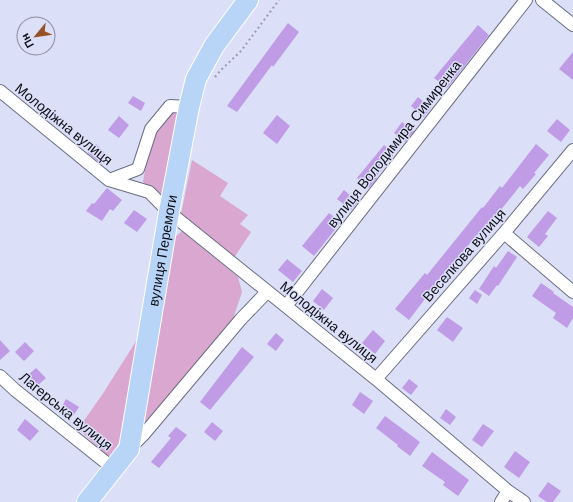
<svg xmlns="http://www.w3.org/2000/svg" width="573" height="502" font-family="'DM Sans',sans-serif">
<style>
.green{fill:#d9a7d0}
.building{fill:#c09be6}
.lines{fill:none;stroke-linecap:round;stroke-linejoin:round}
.street-casing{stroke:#6b6d83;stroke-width:14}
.primary-casing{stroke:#fff;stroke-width:22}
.path{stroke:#999baf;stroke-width:2;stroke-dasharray:2 3;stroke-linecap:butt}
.street{stroke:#fff;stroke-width:12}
.primary{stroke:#b8d5f8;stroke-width:20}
.labels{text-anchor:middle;stroke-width:3;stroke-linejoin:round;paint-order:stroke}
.street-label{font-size:14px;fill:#0d0d16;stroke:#dcdff8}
</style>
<rect width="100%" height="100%" fill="#dcdff8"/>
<path class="green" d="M 182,110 L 166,199 L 157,197 L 143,182 L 148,151 L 154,132 L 174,111 Z
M 192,160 L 228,183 L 220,196 L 248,215 L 240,224 L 251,232 L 234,258 L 181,214 Z
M 182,231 L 238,277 L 242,292 L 231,325 L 144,429 L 139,424 L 173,239 Z
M 140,335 L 125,432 L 110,458 L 78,429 L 102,395 Z"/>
<path class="building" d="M 288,23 L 299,32 L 273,67 L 272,65 L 237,112 L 227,106 Z
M 478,25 L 489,35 L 447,88 L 434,78 Z
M 573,52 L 573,80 L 559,69 Z
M 133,96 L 145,103 L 141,111 L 128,103 Z
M 418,97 L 431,108 L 424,117 L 411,106 Z
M 277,115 L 290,126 L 277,144 L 263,133 Z
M 119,116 L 129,125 L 119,138 L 108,130 Z
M 557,119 L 570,130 L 561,142 L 547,131 Z
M 402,122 L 414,131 L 405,142 L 394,133 Z
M 96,144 L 108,156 L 101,164 L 88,153 Z
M 536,144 L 549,155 L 534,173 L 536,174 L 523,189 L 520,186 L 495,217 L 496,218 L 486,231 L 483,228 L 443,275 L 409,320 L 395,309 L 425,273 L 427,275 L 482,207 L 483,208 L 500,186 L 502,188 Z
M 384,145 L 394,154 L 376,177 L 377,178 L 369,188 L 357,178 Z
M 107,188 L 122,200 L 113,211 L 110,209 L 102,221 L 86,211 L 92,203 L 94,204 Z
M 344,190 L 358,202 L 351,210 L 337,199 Z
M 134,210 L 147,219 L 137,232 L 124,223 Z
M 548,211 L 557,218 L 545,234 L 548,236 L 539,247 L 527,237 Z
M 329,213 L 341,222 L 314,256 L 302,246 Z
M 508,251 L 517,257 L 498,286 L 497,285 L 489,296 L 479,289 L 494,266 L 496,268 Z
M 287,259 L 302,271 L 293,282 L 278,270 Z
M 541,283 L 554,292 L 553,293 L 573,307 L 573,318 L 567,328 L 553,318 L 556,313 L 532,296 Z
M 322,289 L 333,298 L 324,310 L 313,301 Z
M 475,290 L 482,295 L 477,304 L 469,298 Z
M 447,317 L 463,328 L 453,342 L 437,330 Z
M 373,330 L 385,341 L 375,354 L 362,343 Z
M 276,333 L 284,340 L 276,351 L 267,344 Z
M 0,340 L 10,351 L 0,360 Z
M 25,342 L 34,351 L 24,361 L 15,352 Z
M 242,347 L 254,357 L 210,410 L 200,402 Z
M 36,368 L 46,378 L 36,387 L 27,376 Z
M 409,379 L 418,386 L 411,395 L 402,388 Z
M 360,392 L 373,401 L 364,414 L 352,405 Z
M 66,399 L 79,407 L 73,416 L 61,408 Z
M 446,409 L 456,417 L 450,425 L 440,418 Z
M 385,416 L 420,442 L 410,456 L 397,446 L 398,445 L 376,428 Z
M 25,419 L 39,431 L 30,441 L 17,430 Z
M 212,422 L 223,431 L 215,441 L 204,432 Z
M 483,424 L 494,431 L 482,447 L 472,440 Z
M 176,427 L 187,435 L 159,468 L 151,462 L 171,438 L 168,436 Z
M 515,451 L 530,462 L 519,478 L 504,467 Z
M 432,452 L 469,480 L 458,496 L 443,485 L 445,482 L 422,466 Z
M 548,482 L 561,491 L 553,502 L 547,502 L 538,496 Z"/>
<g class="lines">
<defs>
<path id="street" d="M 542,0 L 573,25
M 0,91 L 109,180 L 149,192 L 169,212 L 376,379 L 508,491 L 524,502
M 109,180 L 138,169 L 151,129 L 170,106 L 189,107
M 504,233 L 573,292
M 286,306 L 526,0
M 0,376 L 15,390 L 114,469
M 376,379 L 504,233 L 573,150
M 131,447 L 144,434 L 241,319 L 267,292
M 501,502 L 508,491"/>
<g id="primary">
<path id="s1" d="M 87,502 L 129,449 L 169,212 L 189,107 L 196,79 L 214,46 L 248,0"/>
</g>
</defs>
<use href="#street" class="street-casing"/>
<use href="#primary" class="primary-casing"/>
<path class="path" d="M 215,77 L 221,70 L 241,51 L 279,0"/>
<use href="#street" class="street"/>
<use href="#primary" class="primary"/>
</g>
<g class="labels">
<g class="street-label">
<text transform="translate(64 124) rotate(39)" y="5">Молодіжна вулиця</text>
<text transform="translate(394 144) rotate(-52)" y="5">вулиця Володимира Симиренка</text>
<text dy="5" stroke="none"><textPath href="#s1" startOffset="269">вулиця Перемоги</textPath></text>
<text transform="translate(464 255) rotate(-49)" y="5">Веселкова вулиця</text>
<text transform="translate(329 322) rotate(39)" y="5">Молодіжна вулиця</text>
<text transform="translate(66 411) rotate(39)" y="5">Лагерська вулиця</text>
</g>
</g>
<g transform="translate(36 36) rotate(241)"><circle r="19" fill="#dcdff8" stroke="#898b9e"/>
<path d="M0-3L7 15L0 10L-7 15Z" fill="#965224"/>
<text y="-6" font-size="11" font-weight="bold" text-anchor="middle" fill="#0d0d16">Пн</text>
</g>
</svg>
